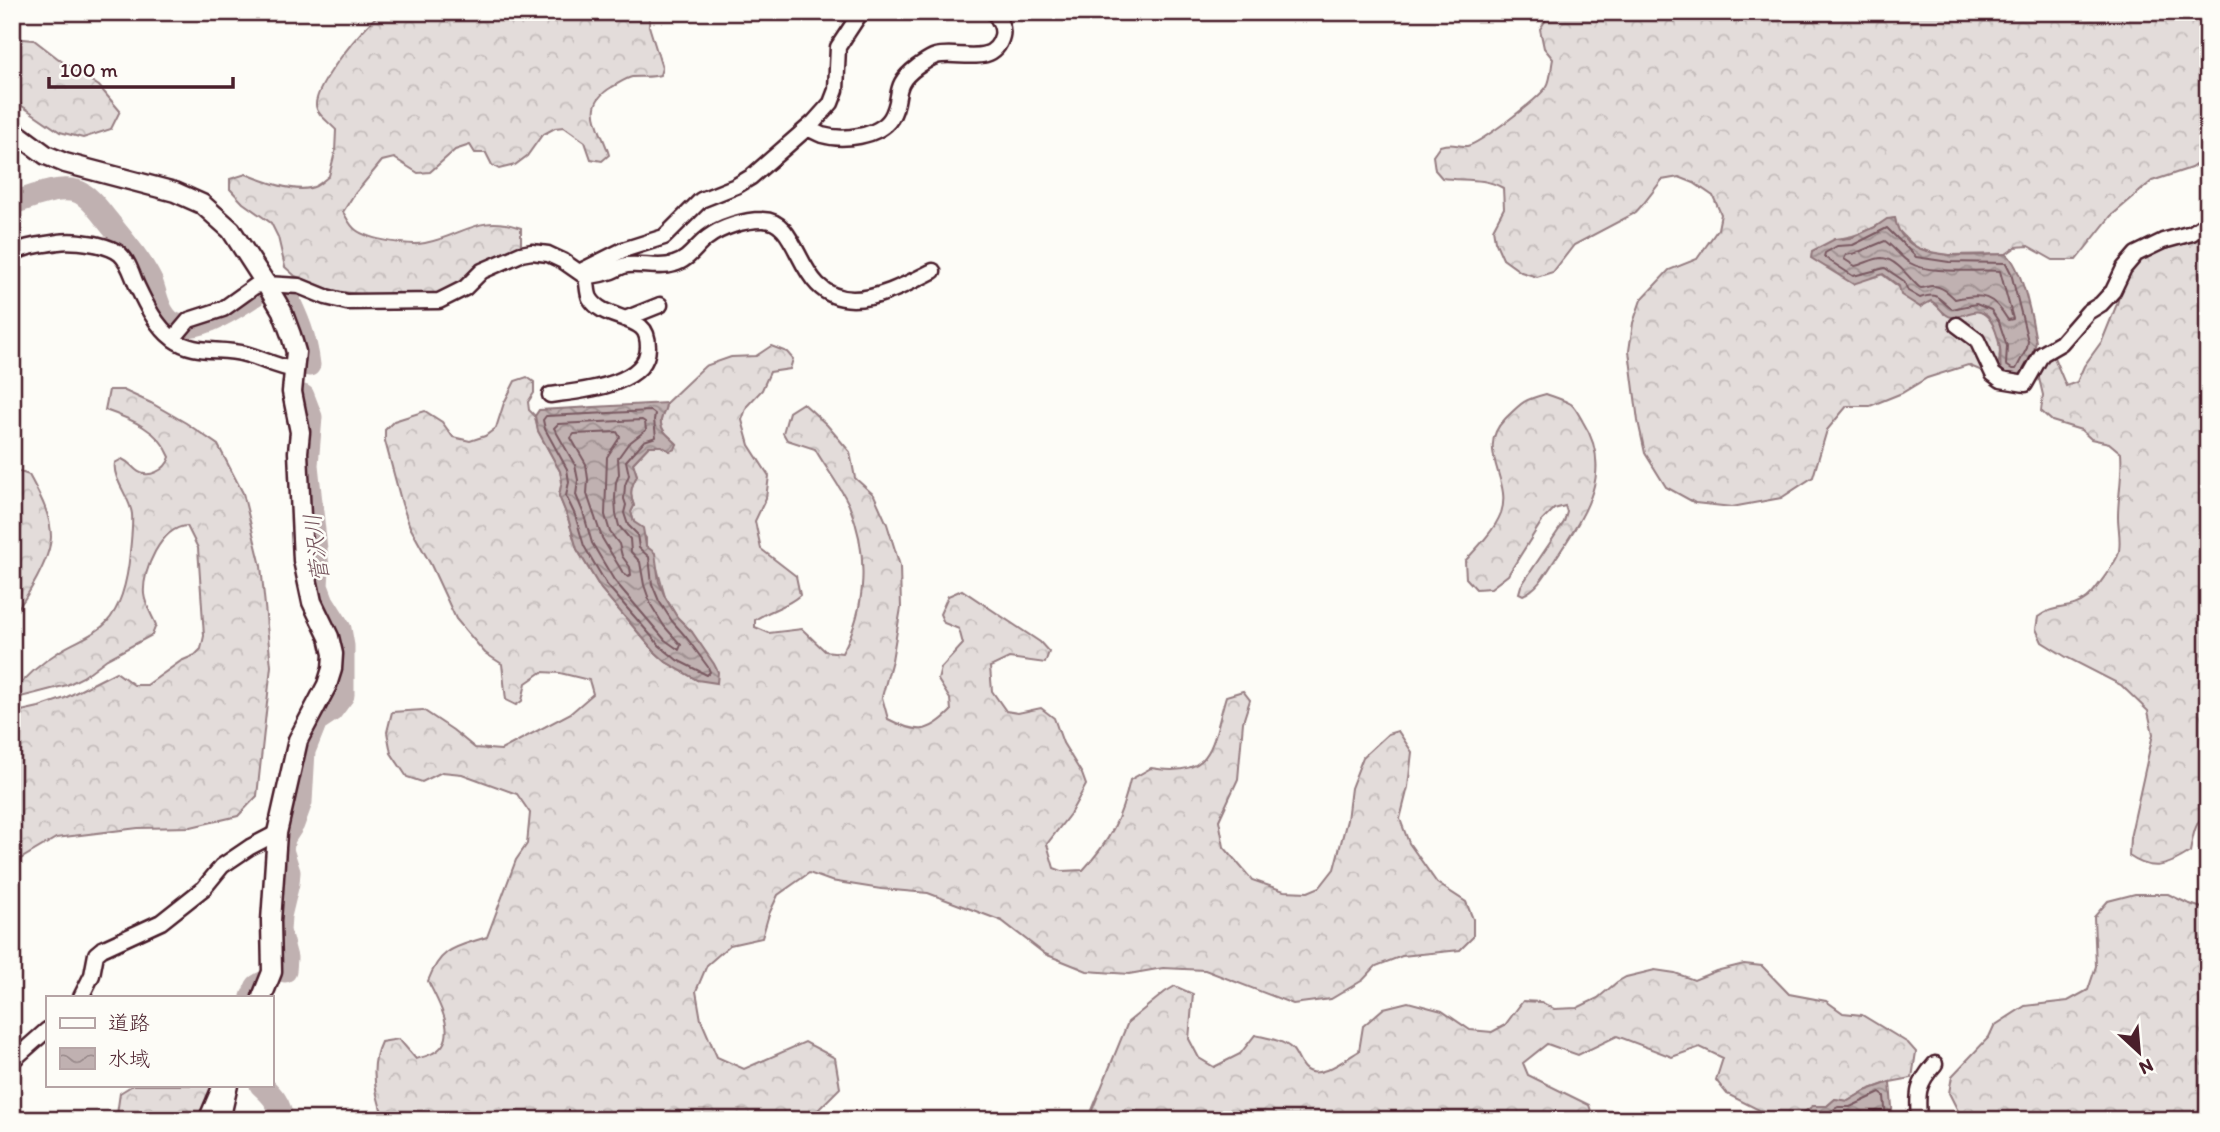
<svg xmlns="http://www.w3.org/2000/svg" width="2220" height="1132" font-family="Itim,'Klee One',sans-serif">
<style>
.forest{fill:url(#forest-crowns);stroke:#967e82;stroke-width:2}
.water{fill:url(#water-waves);stroke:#91777b;stroke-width:2}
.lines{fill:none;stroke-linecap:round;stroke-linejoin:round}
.shore{stroke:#795961;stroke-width:2}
.river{stroke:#c0b1b1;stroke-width:23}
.minor-casing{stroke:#4a1f2b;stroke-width:19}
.tertiary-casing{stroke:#4a1f2b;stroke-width:23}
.minor{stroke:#fdfcf7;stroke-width:14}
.tertiary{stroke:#fdfcf7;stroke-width:18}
.labels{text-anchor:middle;stroke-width:5;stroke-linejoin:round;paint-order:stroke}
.water-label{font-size:23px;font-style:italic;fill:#73525a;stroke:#fdfcf7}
</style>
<defs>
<pattern id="forest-crowns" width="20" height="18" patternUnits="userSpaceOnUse" patternTransform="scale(1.75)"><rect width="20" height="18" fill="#e3dcda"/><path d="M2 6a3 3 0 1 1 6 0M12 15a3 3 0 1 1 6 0" fill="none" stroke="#c4bcbb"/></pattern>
<pattern id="water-waves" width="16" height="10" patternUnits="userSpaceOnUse" patternTransform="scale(1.75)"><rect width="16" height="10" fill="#c0b1b1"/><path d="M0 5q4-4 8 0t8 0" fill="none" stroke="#9e8f90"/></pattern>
</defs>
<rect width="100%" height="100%" fill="#fdfcf7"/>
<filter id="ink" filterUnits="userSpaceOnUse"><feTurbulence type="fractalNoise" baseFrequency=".0143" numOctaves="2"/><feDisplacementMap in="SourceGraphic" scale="14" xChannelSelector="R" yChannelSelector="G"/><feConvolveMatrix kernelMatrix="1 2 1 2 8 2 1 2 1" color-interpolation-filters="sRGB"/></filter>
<g filter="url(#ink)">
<path class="forest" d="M 382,12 L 650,12 L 649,26 L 662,68 L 660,75 C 650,78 641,76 632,77 C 626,78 618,84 612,87 C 579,106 602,129 609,155 L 602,161 L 591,159 L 585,142 L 564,127 L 555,128 L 542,135 L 527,156 L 515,165 L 499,169 L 492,165 L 486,153 L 475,153 L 470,145 L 455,150 L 430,172 L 418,173 L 394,158 L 382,161 L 353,196 L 343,212 C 347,218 350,226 356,230 C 369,240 409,246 425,243 C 463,236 478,213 521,228 L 521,245 L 516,253 L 433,297 L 378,296 L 333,291 L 295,276 L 285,267 L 278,237 L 271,223 L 243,203 L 230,189 L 230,179 L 246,174 C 263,181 298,195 316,186 C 321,183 325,179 329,176 L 335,152 L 336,130 C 330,123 316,114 316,105 C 315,85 365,24 382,12 Z
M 1551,12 L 2208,12 L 2208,156 L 2191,168 L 2152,181 L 2111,216 L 2076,260 L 2053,260 L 2028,246 L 2016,247 L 2006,254 L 1949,255 L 1918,250 L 1896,228 L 1895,218 C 1885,219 1882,224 1874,228 C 1861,234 1849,238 1835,239 L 1899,287 L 1939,305 L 1944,314 C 1954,313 1968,309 1978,311 C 1998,317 2005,354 1996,370 L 1982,371 L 1968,365 L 1927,378 L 1902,393 L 1870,406 L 1847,406 L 1827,430 L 1813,477 L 1781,498 L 1732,507 L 1695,503 L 1666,487 L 1645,453 L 1638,421 L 1629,351 L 1633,323 L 1641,300 L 1669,270 L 1697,259 L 1718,229 L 1721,214 L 1713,196 L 1694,183 L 1679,177 L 1662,180 L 1644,203 L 1635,213 L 1574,245 L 1553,272 L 1537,277 L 1521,272 L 1503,259 L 1495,241 L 1493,229 L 1504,208 L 1503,188 C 1483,177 1464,181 1442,178 L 1435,170 L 1433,156 L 1440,146 C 1454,142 1457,147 1467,146 C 1479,144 1540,98 1547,86 C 1551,80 1551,68 1553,59 L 1544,48 L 1540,29 Z
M 12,38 L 34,40 L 64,63 L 99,86 L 120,111 L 111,129 L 83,138 L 60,132 L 22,106 L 12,94 Z
M 2208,225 L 2208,812 C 2194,821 2193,837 2190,852 C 2167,867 2152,872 2129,856 L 2130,838 L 2153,734 L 2148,711 L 2121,685 L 2066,657 L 2042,642 L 2036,629 L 2038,617 C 2054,604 2071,611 2087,598 C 2094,593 2116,561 2118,555 C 2122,543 2118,529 2118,517 C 2118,495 2123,475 2121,453 L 2109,443 L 2091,439 L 2081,430 L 2052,421 L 2041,411 L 2043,395 L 2037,370 L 2044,355 L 2053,355 L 2066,386 L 2077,382 L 2084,366 L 2102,341 L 2117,304 L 2126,270 L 2137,257 Z
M 771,346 L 787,352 L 793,359 L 790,369 L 770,372 L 762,390 L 747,406 L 742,420 L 749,445 L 769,476 L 766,498 L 755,521 L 761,549 L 796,576 L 800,595 C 787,607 769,610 755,620 L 755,627 L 769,633 L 802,629 L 825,651 L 842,653 C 867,608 869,553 849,505 C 841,487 825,467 815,449 L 787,440 L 783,433 L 789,412 L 803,403 L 827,425 L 850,452 L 855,478 L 874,495 L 887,524 L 900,566 L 901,608 L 892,660 L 882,697 L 888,719 C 917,734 928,734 951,711 L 950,699 L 938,680 L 941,668 L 963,644 L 959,629 L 944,623 L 940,614 L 948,596 L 962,590 L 1040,642 L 1049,652 L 1045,663 L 1009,658 L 990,667 L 992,691 L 1006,711 L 1018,713 L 1041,708 L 1054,718 L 1063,743 L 1082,774 L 1086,785 L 1070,814 L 1047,844 L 1054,868 L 1062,871 L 1083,870 C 1110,841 1121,819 1130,780 L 1151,768 C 1215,779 1211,745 1226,696 L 1243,691 L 1250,700 L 1243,722 L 1238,779 L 1219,820 L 1224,847 L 1252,880 L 1284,891 L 1308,892 L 1320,887 L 1334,869 L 1347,820 L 1351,788 L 1363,757 L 1388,734 L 1398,731 L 1412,752 L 1408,787 L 1400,819 L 1409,843 L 1437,883 L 1466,902 L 1473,919 L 1473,937 L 1460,950 L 1402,956 L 1376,966 L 1363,980 L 1331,999 L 1293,1004 L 1205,970 L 1163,968 L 1129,974 L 1087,971 L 1045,954 L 1002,921 L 928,893 L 881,889 L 831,881 L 809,873 L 778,895 L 769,914 L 762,938 L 730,945 L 707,965 L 696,991 L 701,1020 L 717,1057 L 744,1069 L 805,1042 L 835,1058 L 840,1088 L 808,1120 L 385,1120 C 375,1095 369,1067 381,1042 L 399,1039 L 416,1059 C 422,1057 428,1056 433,1053 C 462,1039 437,1000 428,981 C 441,947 456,947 487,937 L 516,860 L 527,844 L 530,813 L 517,794 L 462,774 L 442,772 L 422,782 L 407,777 L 391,753 L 387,732 L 392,712 L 423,710 L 453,730 L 475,748 L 501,750 L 571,713 L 593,694 L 589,680 L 560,673 L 542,672 L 526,683 L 522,701 L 516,705 L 506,700 L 502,664 L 485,653 L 456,619 L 431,565 L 410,527 L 402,504 L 385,441 L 385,430 L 394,421 L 425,411 L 442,422 L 453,437 L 470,441 L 485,436 L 496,428 L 504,403 L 515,381 L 527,377 L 534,382 L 534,393 L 528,402 L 529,410 L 535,416 L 538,431 L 560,471 L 562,481 L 559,496 L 568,518 L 577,549 L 601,589 L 654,651 L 666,662 L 697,680 L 692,632 L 677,617 L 665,597 L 657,568 L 646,546 L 646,538 L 634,522 L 631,512 L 634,506 C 629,494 631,486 637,475 L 633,463 L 649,446 L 661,446 L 670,451 L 677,444 C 671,437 659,431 661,420 C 662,413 666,411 666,403 L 705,366 L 731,357 L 756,356 Z
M 109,390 L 123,390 L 151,403 L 186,423 L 218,445 L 243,493 L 261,566 L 271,666 L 257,796 L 238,816 L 191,827 L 138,828 L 56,838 L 12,864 L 12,713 L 39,707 L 65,698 L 116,672 L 134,685 L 147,685 L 181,661 L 195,655 L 201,649 L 204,636 L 198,548 L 187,526 C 161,527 142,571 144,594 C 145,605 152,615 156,625 L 152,635 L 107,659 L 83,677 L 67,685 L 21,697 L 17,695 L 16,690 C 27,675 44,661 60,651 C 75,641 94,636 106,623 C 123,605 128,575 130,552 C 131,540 133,526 132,514 C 130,497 112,479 115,463 L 122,459 C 129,462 131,466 136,470 C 148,480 166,470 170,457 C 159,430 131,419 105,410 Z
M 1546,394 C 1554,397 1564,400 1571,404 C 1576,408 1580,417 1583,422 C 1614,470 1586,513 1558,555 C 1549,568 1539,589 1523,595 L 1519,593 L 1521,586 L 1564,522 L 1567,512 L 1565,506 L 1554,509 L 1542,521 L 1508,575 L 1491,588 L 1476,589 L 1466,578 L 1465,561 C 1478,547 1494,531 1501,513 C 1513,480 1474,450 1505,419 C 1522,402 1523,400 1546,394 Z
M 12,469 L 29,475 C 39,494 51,514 51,537 C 50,559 27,599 12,615 Z
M 2135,894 L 2168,894 L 2187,903 L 2208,910 L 2208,1120 L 1966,1120 L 1959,1113 L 1949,1093 L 1952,1076 L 1989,1037 L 1994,1026 L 2025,1006 L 2068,1001 L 2088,990 L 2096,966 L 2094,917 L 2108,901 Z
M 1744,964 L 1762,966 L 1789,994 L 1826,1001 L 1843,1013 L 1862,1015 L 1908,1043 L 1916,1052 L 1912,1078 L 1890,1082 L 1865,1091 L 1848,1101 L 1835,1099 L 1827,1106 L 1813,1106 L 1799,1116 L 1777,1119 L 1727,1094 L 1716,1080 L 1723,1058 L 1700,1047 L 1672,1057 L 1617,1036 L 1578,1055 L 1547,1044 L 1523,1063 L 1528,1075 L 1589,1105 L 1594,1120 L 1088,1120 L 1128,1022 L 1165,992 L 1175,986 L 1193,994 L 1189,1039 L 1199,1058 L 1214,1067 L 1240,1054 L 1255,1035 C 1267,1038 1283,1040 1292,1049 C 1297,1054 1299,1063 1304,1068 C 1317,1082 1346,1059 1359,1051 L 1363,1026 L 1384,1008 L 1408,1002 L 1442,1011 L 1470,1030 L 1492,1032 L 1505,1025 L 1523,1001 L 1541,1002 L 1554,1009 L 1577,1008 L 1598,998 L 1617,982 L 1626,977 L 1655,970 L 1675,973 L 1694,980 L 1716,971 Z
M 133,1085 L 229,1085 L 221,1120 L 114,1120 L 117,1114 L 120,1093 Z"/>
<path class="water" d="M 1895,218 C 1902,265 1972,255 2006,254 C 2022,265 2033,322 2036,342 L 2034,350 L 2020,376 C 1992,375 2003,366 2000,348 C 1999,339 1994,324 1988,317 C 1976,304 1965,318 1952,317 C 1943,316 1939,305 1931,301 L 1920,307 L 1901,295 L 1899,286 L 1883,274 L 1853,284 L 1811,258 L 1812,251 L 1835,239 L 1851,238 L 1875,227 L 1887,219 Z
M 666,403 C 666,411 662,414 661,420 C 659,431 671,437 677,444 L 675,449 L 670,451 L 661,446 L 649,446 L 633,463 L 637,476 C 631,486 629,494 634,506 L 631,512 L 634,522 L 643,528 L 646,546 L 655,553 L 659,582 L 665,597 L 677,617 L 692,632 L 714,664 L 718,672 L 717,683 L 697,680 L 666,662 L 654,651 L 601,589 L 577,549 L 568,518 L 559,496 L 562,481 L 560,471 L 538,431 L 535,416 L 539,410 Z
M 1890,1082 L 1893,1120 L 1777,1119 L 1799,1116 L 1813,1106 L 1827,1106 L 1835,1099 L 1848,1101 L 1865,1091 Z"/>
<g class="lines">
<path class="shore" d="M 1887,228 L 1916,257 L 1949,262 L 2006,263 L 2011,273 L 2028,341 L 2027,348 L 2016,369 L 2012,369 L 2006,365 L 2007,346 L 1999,322 L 1991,310 L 1976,304 L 1952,309 C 1938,300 1940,291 1920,298 L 1908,291 L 1904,281 L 1885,268 L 1853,276 L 1824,257 L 1825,253 L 1837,246 L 1853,245 Z
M 1885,241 C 1894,247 1901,258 1910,263 C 1930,275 1977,269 2000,271 L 2013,319 L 2008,320 C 1993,295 1983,293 1955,299 C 1949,293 1942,286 1932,286 C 1928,286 1925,288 1921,288 C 1916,288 1899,259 1882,258 C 1874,258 1864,264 1855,266 L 1844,259 L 1846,255 L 1856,253 Z
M 651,411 L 655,414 L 654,420 L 656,437 L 644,441 L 626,461 L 629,475 L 625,485 L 624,499 L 626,505 L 624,513 L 628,525 L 637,534 L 639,548 L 649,557 L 652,584 L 659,601 L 672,621 L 686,637 L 708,667 L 710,672 L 707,675 L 677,660 L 660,646 L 607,585 L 584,546 L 575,515 L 566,496 L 569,482 L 567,469 L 545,429 L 543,420 L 546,416 Z
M 642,420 L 645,422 L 646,430 L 628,444 L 618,458 L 619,474 L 616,482 L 615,498 L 616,514 L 619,526 L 630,539 L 631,552 L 640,562 L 644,585 L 651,605 L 664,626 L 681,645 L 679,650 L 665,640 L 614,580 L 592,543 L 583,512 L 576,495 L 578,480 L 575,465 L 554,428 L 558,424 Z
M 617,432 L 620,437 L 607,457 L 605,515 L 610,532 L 619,544 L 622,556 L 630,567 L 631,575 L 628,577 L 623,573 L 602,538 L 587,494 L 588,479 L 586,464 L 571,438 L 574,434 Z
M 1806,1120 L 1815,1113 L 1829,1112 L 1838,1107 L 1850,1107 L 1880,1093 L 1884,1096 L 1886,1120"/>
<path class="river" d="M 12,203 C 31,198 55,186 76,191 C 88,194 99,210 107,220 C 123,240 139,258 151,281 C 156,293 157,306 165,316 C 184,343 237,307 256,294
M 285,293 C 297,317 306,338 309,365
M 285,971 L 286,958 L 279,931 L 280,916 L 288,883 L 289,872 L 282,850 L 284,838 L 293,824 L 301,802 L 304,751 L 316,721 L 331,711 L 343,695 L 343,646 L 340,629 L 323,602 L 317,586 L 318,568 L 307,465 L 311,417 L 303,396
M 252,997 L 257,986 L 262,983
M 261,1085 C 271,1094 282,1105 281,1120"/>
<defs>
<path id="minor" d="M 807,128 C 812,130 817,133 822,135 C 842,141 879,137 891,118 C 904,96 890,87 917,67 C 923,63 929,58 936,56 C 957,50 994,68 1002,36 C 1004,28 999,18 993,12
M 12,255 C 24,245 43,245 58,242 C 71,240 82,242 95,244 C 103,246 113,248 120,254 C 129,262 132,275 137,286 C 146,305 156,326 173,339 C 195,355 220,347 245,354 C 263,359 277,367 296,370
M 579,272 L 623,250 L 664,237 L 701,200 L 736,186 L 751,177 L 814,122 L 831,103 L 836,90 L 838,47 L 861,12
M 586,277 C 594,275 603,274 612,271 C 617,269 621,266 627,265 C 642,263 659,269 674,264 C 689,260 695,247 707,238 C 721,227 745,220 762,220 C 803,219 794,299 853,299 C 880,299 909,283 933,271
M 625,319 L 660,305
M 1957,325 L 1977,340 L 1993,374 L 2001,380 L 2025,384 L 2042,354 L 2061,343 L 2088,312 L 2101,304 L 2113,291 L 2124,268 L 2136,254 L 2163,241 L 2192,233 L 2208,222
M 173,339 L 189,320 L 223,309 L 255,286 L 266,284 L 299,286 L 326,297 L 347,302 L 439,301 L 465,288 L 482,271 L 521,254 L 532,252 L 548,254 L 563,261 L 586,277 C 588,284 587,292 590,298 C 600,316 626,315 641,327 C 647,332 648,339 648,347 C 648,386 579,391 550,395
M 81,997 L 92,975 L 96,954 L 102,949 L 161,922 L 204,888 L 222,866 L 250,847 L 277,833
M 12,1061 L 47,1030
M 206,1120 L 221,1085
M 1919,1120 C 1917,1093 1917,1084 1935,1064"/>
<path id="tertiary" d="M 12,130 L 46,155 L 65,163 L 175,192 L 202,204 L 231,230 L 266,284 L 282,311 L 291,335 L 296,352 L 292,392 L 300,432 L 298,452 L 303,560 L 312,602 L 329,637 L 333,654 L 332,669 L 327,685 L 298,740 L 277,833 L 271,921 L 272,972 L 262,997
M 220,1120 L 228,1085"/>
</defs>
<use href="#minor" class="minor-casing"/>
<use href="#tertiary" class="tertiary-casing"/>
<use href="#minor" class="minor"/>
<use href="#tertiary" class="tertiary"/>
</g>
</g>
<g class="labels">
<g class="water-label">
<text transform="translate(316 548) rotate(-97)" y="8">菅沢川</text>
</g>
</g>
<rect width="2220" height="1132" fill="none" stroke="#fdfcf7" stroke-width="42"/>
<rect x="21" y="21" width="2178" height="1090" fill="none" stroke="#4a1f2b" stroke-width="2.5" filter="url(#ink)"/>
<rect x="46" y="996" width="228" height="91" fill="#fdfcf7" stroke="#b5a4a5" stroke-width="2"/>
<rect x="60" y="1018" width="35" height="10" fill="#fdfcf7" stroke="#b5a4a5" stroke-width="2"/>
<text x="108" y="1030" font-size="21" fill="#4a1f2b">道路</text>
<rect x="60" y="1048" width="35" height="21" fill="url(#water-waves)" stroke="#b5a4a5" stroke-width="2"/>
<text x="108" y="1066" font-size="21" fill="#4a1f2b">水域</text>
<g transform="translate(2139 1052) rotate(154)" stroke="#fdfcf7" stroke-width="5" paint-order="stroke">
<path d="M0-5L12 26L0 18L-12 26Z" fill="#4a1f2b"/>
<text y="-10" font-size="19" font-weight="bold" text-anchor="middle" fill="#4a1f2b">N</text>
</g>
<path d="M49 77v10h184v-10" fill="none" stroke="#4a1f2b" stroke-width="3.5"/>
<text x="60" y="77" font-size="21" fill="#4a1f2b" stroke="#fdfcf7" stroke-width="5" paint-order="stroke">100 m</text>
</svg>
